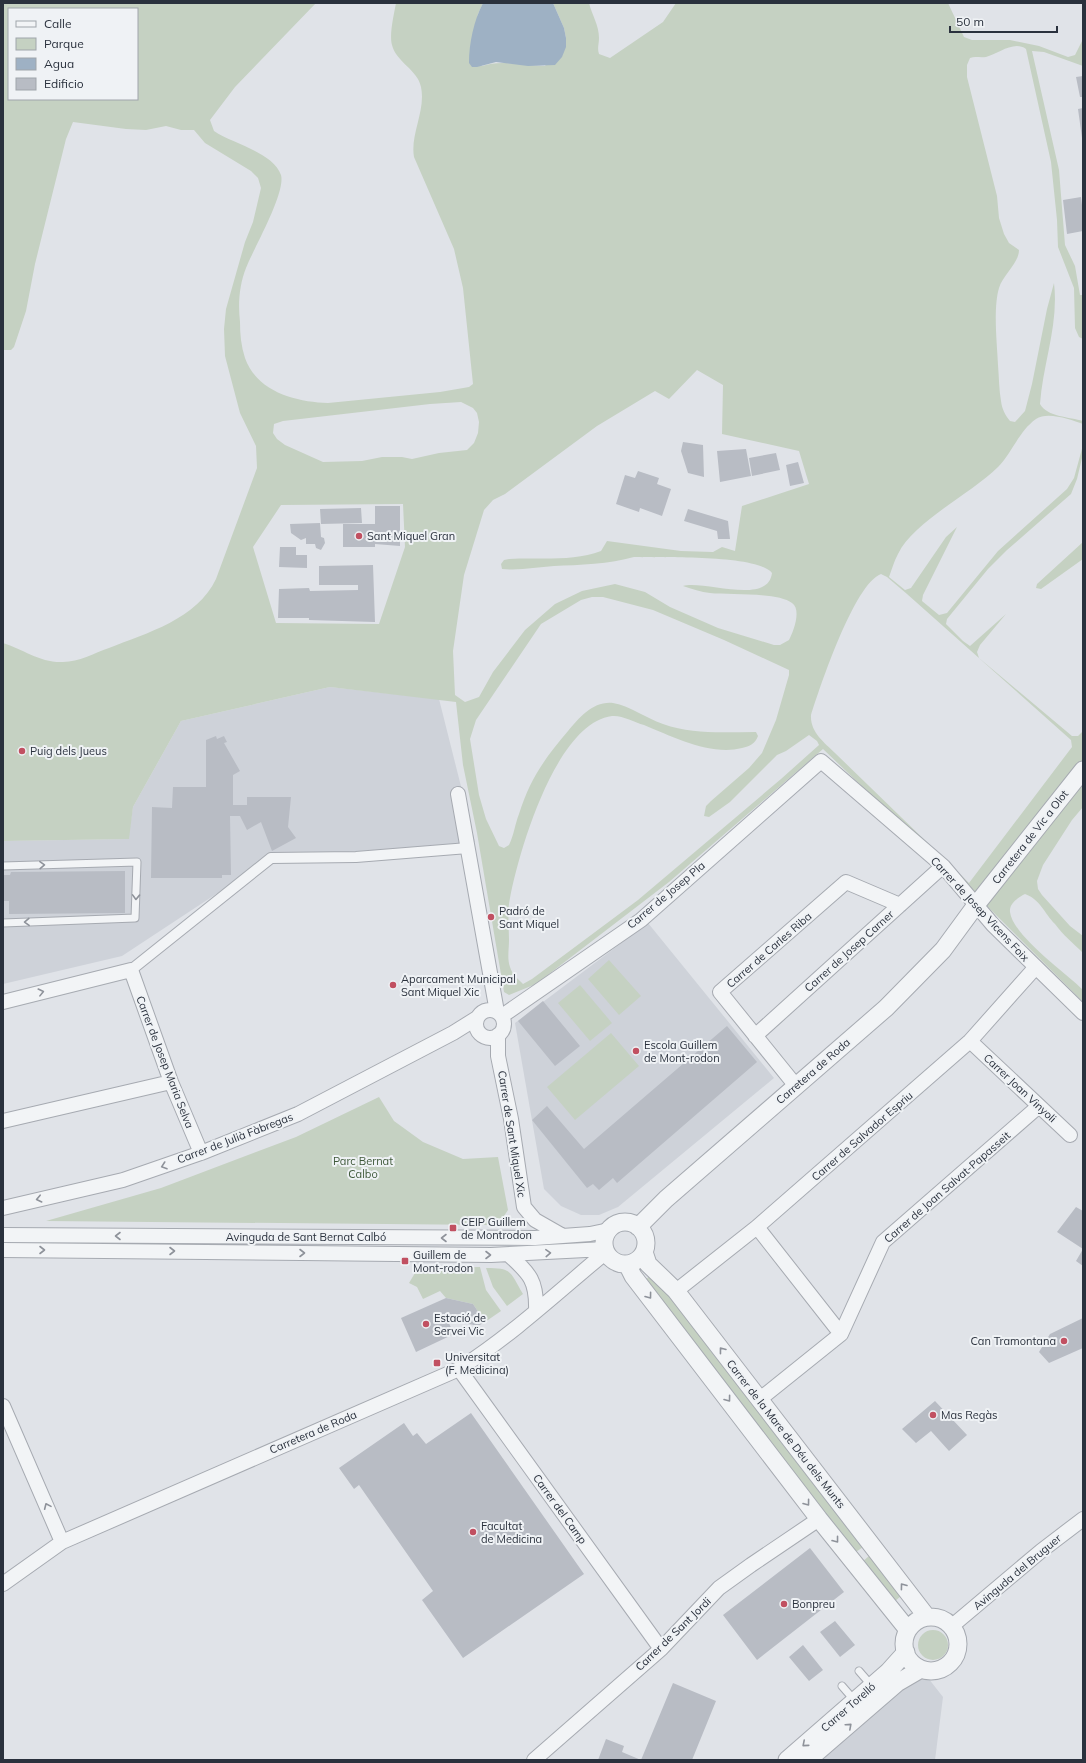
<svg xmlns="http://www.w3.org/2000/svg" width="1086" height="1763" font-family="Mulish,sans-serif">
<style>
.built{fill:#ced2d9}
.green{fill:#c5d1c2;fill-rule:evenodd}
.water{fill:#9eb1c4}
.building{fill:#b8bcc4}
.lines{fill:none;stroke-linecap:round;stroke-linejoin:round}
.service-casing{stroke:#a6aab1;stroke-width:9}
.pedestrian-casing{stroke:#a6aab1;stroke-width:12}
.minor-casing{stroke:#a6aab1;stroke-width:16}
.tertiary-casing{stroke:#a6aab1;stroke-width:19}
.service{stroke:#f2f4f6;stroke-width:7}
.pedestrian{stroke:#f2f4f6;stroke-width:10}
.minor{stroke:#f2f4f6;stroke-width:14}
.tertiary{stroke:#f2f4f6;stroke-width:17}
.oneway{stroke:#8e929a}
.poi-dot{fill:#c15061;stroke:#eff2f5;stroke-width:1.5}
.labels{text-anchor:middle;stroke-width:4;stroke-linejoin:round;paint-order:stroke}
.poi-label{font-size:11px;fill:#2a313d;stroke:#eff2f5;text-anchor:start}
.street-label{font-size:11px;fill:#2a313d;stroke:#eff2f5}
.park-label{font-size:11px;fill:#3e5839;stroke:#eff2f5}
</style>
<rect width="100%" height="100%" fill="#e0e3e8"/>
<path class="built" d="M 330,687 L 439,699 L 475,842 L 271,858 L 122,956 L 3,984 L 3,841 L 128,839 L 133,807 L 181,721 Z
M 648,923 L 774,1078 L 618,1207 L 599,1215 L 581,1215 L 561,1206 L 544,1189 L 515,1023 Z
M 914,1660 L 943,1697 L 935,1760 L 798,1760 Z"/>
<path class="green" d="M 3,3 L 316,3 L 235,87 L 210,120 L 214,131 C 233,144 273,152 281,175 C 286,193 253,250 246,268 C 239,286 238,304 240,322 C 240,334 241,346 245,358 C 257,392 296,402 328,403 L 440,392 L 469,387 L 473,384 L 463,288 L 454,249 L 414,157 C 410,134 426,111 421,87 C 418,70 396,62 392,45 C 389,35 394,14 396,3 L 483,3 L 478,14 L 471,45 L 482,66 C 501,59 524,66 545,66 L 566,38 L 564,28 L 553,3 L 589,3 C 592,15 599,25 599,38 C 599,44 597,48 599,54 L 610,58 L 663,22 L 676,3 L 948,3 L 964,37 L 972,40 L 1010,40 L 1039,46 L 1068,57 L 1075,55 L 1083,39 L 1083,66 L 1044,52 L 1032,51 L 1059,170 L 1065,245 L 1075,266 L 1080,295 L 1083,295 L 1083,339 L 1079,337 L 1075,328 L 1074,288 L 1058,247 L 1057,220 L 1051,162 L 1026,49 C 1014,40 998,54 986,57 C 980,58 975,56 970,58 L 967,65 L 967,77 L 997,196 L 999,218 L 1004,234 L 1009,243 L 1019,250 C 1019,263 1003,275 999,288 C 993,308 997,343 998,365 C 999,377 999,390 1001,401 C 1002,409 1005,415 1010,421 L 1015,422 L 1025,411 L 1032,384 L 1047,309 L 1054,283 C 1059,324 1043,363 1040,404 C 1047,417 1070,417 1083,421 L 1083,424 C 1071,420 1048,411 1036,419 C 1019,431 1012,453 998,467 C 971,494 914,521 898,554 C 894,561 892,569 889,577 L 905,590 L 911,588 L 946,537 L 957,527 L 923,595 L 922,601 L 939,615 L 947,613 L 998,551 L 1067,489 L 1074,478 L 1083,445 L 1083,454 L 1077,479 L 1071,494 L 1007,550 L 988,569 L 947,619 L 946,624 L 963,641 L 970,646 L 1006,614 L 980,645 L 977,652 L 979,658 L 1072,736 L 1078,736 L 1083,731 L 1083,807 L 1072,820 L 1043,865 L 1037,881 L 1038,889 L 1042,895 L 1070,926 L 1083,936 L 1083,953 C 1074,944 1063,935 1055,924 C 1044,913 1041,900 1025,894 C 1019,897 1009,903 1010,912 C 1013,936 1066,973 1083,990 L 1083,1002 L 992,911 L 823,749 L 669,882 L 536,984 L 509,995 L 504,992 L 477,833 L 463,765 L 456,702 L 330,687 L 181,721 L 133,807 L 129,839 L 3,841 L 3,643 C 23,649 40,663 63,662 C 79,662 94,653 109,648 C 147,633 197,619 216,579 L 257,468 L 256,446 L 240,413 L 225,356 L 224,329 L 226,309 L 245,242 L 253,222 L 261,188 L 258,178 L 251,171 L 205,143 L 194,130 L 181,130 L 166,126 L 146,130 L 126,129 L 73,122 L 66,139 L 35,264 L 26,311 L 14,347 L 11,350 L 3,350 ZM 9,9 L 137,9 L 137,99 L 9,99 ZM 697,370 L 723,385 L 722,434 L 799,451 L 809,484 L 742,506 L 735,551 L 722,547 L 713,552 L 681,551 L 607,541 L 601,551 C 573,562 539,557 509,559 L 504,560 L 501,564 L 502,569 C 520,571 536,567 554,566 C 579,565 610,564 634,557 C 660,558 757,554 772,573 C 768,606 704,580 683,586 C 692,589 701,592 710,593 C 729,595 778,592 792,603 C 802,610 793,632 789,640 L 780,645 L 774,645 L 718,628 L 670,607 L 645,592 L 615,584 L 582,591 L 555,604 L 525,630 L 493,672 L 479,697 L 465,702 L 455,695 L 453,651 L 464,575 L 484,510 L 493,500 L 505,494 L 597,426 L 655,391 L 669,399 ZM 461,402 L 473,408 L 477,413 L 479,422 L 478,433 L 474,443 L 467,450 L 439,453 L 412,459 L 402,457 L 382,457 L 362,461 L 323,462 L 285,445 L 277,439 L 273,433 L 274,424 L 283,421 L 430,404 ZM 403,504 L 405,547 L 379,624 L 276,623 L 253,547 L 281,505 ZM 881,574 L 887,577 L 907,594 L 1071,740 L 1072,747 L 969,883 L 835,753 C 824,742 810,732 811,715 C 820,687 854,584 881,574 ZM 592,597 L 603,597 L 653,610 L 724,640 L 789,670 L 789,675 L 776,720 L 762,753 L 749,768 L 711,801 L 706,806 L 704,816 L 709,817 L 730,802 L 777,755 L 786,751 L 809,735 L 817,741 L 819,745 L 781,779 L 638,900 L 532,979 L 523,984 C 518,979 512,974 510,967 C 507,959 509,949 509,940 C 509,926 507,912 510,898 C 519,851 556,723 612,716 C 622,715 634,722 644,725 C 673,737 711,756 742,748 C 750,746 755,744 758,736 L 756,732 C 724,732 694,735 663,724 C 645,718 631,706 613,703 C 593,701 580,717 568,731 C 545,758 530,779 519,814 C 515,824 514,835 509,845 L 504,848 L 499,846 L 486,819 L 479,795 L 470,739 L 476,720 L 541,624 L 581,600 Z
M 1083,542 L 1083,559 L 1041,589 L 1036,588 L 1037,584 Z
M 609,960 L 641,996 L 619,1015 L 588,979 Z
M 580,985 L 612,1023 L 590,1041 L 558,1003 Z
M 611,1033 L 639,1066 L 575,1120 L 547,1087 Z
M 379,1097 L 394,1121 L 423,1142 L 463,1159 L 498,1157 L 508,1210 L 500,1222 L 493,1225 L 46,1221 L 161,1188 L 296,1137 Z
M 480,1267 L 486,1290 L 501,1311 L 485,1322 L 473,1304 L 446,1298 L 440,1291 L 423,1299 L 417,1287 L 409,1283 L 418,1268 Z
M 486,1268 C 513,1268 510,1272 523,1294 L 507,1306 L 493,1287 Z
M 652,1274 L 863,1547 L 856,1552 L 645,1280 Z
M 869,1556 L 901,1596 L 894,1602 L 862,1562 Z
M918 1645a15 15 0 1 1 30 0a15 15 0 1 1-30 0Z"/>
<path class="water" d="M 483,3 L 553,3 L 564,28 L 566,38 L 566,47 L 562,57 L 555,65 L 528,66 L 496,62 L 477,67 L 472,67 L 469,63 C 469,43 474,20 483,3 Z"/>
<path class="building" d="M 1083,76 L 1083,97 L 1080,97 L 1076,77 Z
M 1083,108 L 1083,138 L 1082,138 L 1078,109 Z
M 1081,197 L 1083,213 L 1083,231 L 1067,234 L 1063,200 Z
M 683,442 L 703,445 L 704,477 L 688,473 L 681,451 Z
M 746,449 L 751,476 L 720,482 L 717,451 Z
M 776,453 L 780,470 L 752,476 L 749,458 Z
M 798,462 L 804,483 L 790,486 L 786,465 Z
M 638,471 L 659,478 L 657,484 L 671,489 L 662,516 L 640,508 L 639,512 L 616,504 L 625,475 L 635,478 Z
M 375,506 L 400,506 L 400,546 L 375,544 L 375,547 L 343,547 L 343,524 L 375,524 Z
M 361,508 L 362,523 L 321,524 L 320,509 Z
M 688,509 L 728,521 L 730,539 L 718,539 L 717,531 L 684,521 Z
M 320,523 L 321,537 L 324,538 L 325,543 L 321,550 L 316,548 L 315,544 L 306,544 L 306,538 L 301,540 L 291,533 L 290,524 Z
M 280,547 L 296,547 L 296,555 L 307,555 L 307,568 L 279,567 Z
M 373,565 L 375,622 L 309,620 L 309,618 L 278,618 L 279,589 L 309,588 L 310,591 L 358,590 L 358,585 L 319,585 L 319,566 Z
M 216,736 L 217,739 L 224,736 L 227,742 L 224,743 L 240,771 L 233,775 L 233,805 L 247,805 L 247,797 L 291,797 L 288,827 L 296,838 L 272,851 L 261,822 L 247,830 L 240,816 L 230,816 L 231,875 L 222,875 L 222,878 L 151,878 L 152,807 L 172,808 L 173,787 L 206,787 L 206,740 Z
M 125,871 L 125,913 L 9,914 L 9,901 L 3,901 L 3,875 L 10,875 L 11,872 Z
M 543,1001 L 580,1046 L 555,1066 L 518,1021 Z
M 727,1026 L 757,1062 L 617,1183 L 613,1178 L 599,1190 L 593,1184 L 587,1188 L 532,1120 L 547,1106 L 584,1149 Z
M 1076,1207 L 1083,1211 L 1083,1266 L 1076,1261 L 1083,1249 L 1057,1232 Z
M 446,1298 L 473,1304 L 485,1322 L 478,1326 L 447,1319 L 454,1334 L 416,1352 L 401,1318 Z
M 1083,1318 L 1083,1348 L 1049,1363 L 1039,1352 L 1050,1334 Z
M 935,1401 L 967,1435 L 949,1451 L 931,1431 L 916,1443 L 902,1429 Z
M 471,1413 L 584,1574 L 463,1658 L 422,1600 L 433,1591 L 359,1485 L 354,1489 L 339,1468 L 404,1423 L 413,1436 L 417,1433 L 426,1444 Z
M 810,1548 L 844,1592 L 757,1660 L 723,1615 Z
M 835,1621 L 855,1645 L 840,1657 L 820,1632 Z
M 803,1645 L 823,1670 L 809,1681 L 789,1657 Z
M 673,1683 L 716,1701 L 692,1760 L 598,1760 L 606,1739 L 624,1746 L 622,1752 L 641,1760 Z"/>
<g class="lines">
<defs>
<path id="service" d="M 3,866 L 137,862 L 135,918 L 3,923
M 859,1671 L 872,1686
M 842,1686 L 855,1701"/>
<path id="pedestrian" d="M 131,970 L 271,858 L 356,857 L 468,848"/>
<path id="minor" d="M 458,794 L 497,1012
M 3,1002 L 131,970 L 171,1082 L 201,1153
M476 1024a14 14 0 1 1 28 0a14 14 0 1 1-28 0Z
M 502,1016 L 641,920 L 821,761 L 943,866 L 993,925 L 1083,1013
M 498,1035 L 498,1056 L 511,1119 L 524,1207 L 535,1220 L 563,1236
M 755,1036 L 943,866
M 970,1041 L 1070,1135
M 796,1086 L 720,992 L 846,882 L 900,905
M 3,1121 L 171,1082
M 3,1208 L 123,1180 L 201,1153 L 298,1114 L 453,1033 L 477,1018
M 757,1227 L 841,1334
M 3,1235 L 535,1238 L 590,1234 L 609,1230
M 3,1250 L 491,1255 L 605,1249
M 509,1255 C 530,1274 537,1281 536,1311
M 676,1291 L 757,1227 L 970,1041 L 1035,968
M 459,1369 L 661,1649
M 760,1399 L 841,1334 L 883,1242 L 1039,1106
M 3,1406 L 62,1542
M 3,1584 L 62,1542 L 459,1369 C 512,1335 558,1292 606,1252
M 952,1626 L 1041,1551 L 1083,1519
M 534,1760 L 661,1649 L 719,1588 L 751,1565 L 819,1519"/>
<path id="tertiary" d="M604 1243a21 21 0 1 1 42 0a21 21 0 1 1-42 0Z
M 638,1227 L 666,1199 L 886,1008 L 943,950 L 976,905 L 1083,770
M 644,1252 L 648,1264 L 676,1291 L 927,1617
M 627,1264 L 633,1276 L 819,1519 L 908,1630
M904 1644a27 27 0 1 1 54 0a27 27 0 1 1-54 0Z
M 787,1760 L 888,1672 L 906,1652
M 808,1760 L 897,1683 L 921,1669"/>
</defs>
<use href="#service" class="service-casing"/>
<use href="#pedestrian" class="pedestrian-casing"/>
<use href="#minor" class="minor-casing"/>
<use href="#tertiary" class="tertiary-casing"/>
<use href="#service" class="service"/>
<use href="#pedestrian" class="pedestrian"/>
<use href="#minor" class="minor"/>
<use href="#tertiary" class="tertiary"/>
</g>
<defs><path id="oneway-chevron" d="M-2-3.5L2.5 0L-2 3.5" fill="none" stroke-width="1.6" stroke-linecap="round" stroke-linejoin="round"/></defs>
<g class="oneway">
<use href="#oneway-chevron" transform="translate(42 865) rotate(-2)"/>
<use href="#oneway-chevron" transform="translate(136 897) rotate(92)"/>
<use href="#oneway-chevron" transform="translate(27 922) rotate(178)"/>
<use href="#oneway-chevron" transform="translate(41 992) rotate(-14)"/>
<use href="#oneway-chevron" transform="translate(164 1166) rotate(161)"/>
<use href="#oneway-chevron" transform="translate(39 1199) rotate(167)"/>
<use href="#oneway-chevron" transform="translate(118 1236) rotate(-180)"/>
<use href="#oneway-chevron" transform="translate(444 1238) rotate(-180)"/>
<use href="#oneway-chevron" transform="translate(42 1250)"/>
<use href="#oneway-chevron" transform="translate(172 1251)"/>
<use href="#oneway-chevron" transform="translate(302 1253)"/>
<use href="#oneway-chevron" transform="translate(548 1253) rotate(-3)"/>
<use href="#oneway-chevron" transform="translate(488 1255)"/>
<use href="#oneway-chevron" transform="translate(649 1296) rotate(53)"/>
<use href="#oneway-chevron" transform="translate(722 1350) rotate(-128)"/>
<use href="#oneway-chevron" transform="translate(728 1399) rotate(53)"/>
<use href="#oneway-chevron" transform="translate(807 1503) rotate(53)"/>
<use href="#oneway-chevron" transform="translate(47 1506) rotate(-114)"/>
<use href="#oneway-chevron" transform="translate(836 1540) rotate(52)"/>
<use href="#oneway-chevron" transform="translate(903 1586) rotate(-127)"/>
<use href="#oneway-chevron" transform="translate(849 1726) rotate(-42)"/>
<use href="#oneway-chevron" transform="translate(805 1744) rotate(139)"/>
</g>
<g class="poi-dot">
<circle cx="359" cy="536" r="4"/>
<circle cx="22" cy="751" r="4"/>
<circle cx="491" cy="917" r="4"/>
<circle cx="393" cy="985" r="4"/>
<circle cx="636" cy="1051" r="4"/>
<rect x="449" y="1224" width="8" height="8" rx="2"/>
<rect x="401" y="1257" width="8" height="8" rx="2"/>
<circle cx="426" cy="1324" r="4"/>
<circle cx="1064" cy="1341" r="4"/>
<rect x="433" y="1359" width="8" height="8" rx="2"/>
<circle cx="933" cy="1415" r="4"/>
<circle cx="473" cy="1532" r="4"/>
<circle cx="784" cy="1604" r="4"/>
</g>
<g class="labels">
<g class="poi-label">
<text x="367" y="540">Sant Miquel Gran</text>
<text x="30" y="755">Puig dels Jueus</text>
<text x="499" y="915">Padró de<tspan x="499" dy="13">Sant Miquel</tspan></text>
<text x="401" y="983">Aparcament Municipal<tspan x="401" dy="13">Sant Miquel Xic</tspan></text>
<text x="644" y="1049">Escola Guillem<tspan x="644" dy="13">de Mont-rodon</tspan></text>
<text x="461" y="1226">CEIP Guillem<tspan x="461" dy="13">de Montrodon</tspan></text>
<text x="413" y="1259">Guillem de<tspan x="413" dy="13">Mont-rodon</tspan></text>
<text x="434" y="1322">Estació de<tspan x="434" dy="13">Servei Vic</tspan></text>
<text x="1056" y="1345" text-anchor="end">Can Tramontana</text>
<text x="445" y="1361">Universitat<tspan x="445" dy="13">(F. Medicina)</tspan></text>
<text x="941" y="1419">Mas Regàs</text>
<text x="481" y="1530">Facultat<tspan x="481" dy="13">de Medicina</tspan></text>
<text x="792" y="1608">Bonpreu</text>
</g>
<g class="street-label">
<text transform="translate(1030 837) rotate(-52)" y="4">Carretera de Vic a Olot</text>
<text transform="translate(666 895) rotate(-40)" y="4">Carrer de Josep Pla</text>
<text transform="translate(980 909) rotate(47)" y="4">Carrer de Josep Vicens Foix</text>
<text transform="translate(769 950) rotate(-41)" y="4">Carrer de Carles Riba</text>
<text transform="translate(849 951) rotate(-42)" y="4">Carrer de Josep Carner</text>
<text transform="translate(165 1062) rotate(69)" y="4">Carrer de Josep Maria Selva</text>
<text transform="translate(813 1071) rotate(-41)" y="4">Carretera de Roda</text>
<text transform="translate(1020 1088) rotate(43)" y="4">Carrer Joan Vinyoli</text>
<text transform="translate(512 1134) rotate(81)" y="4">Carrer de Sant Miquel Xic</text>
<text transform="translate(862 1136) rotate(-41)" y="4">Carrer de Salvador Espriu</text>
<text transform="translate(235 1138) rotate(-21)" y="4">Carrer de Julià Fàbregas</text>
<text transform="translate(947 1187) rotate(-41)" y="4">Carrer de Joan Salvat-Papasseit</text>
<text x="306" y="1241">Avinguda de Sant Bernat Calbó</text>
<text transform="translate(313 1432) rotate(-23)" y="4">Carretera de Roda</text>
<text transform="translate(786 1434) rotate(52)" y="4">Carrer de la Mare de Déu dels Munts</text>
<text transform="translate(560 1509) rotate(54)" y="4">Carrer del Camp</text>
<text transform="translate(1017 1572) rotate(-40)" y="4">Avinguda del Bruguer</text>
<text transform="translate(673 1634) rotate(-44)" y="4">Carrer de Sant Jordi</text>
<text transform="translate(848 1707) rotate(-41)" y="4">Carrer Torelló</text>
</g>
<g class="park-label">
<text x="363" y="1165">Parc Bernat<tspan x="363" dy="13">Calbo</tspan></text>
</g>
</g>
<rect width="1086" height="1763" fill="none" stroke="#2a313d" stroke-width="8"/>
<rect x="8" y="8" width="130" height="92" fill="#eff2f5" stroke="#a0a5ab"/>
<rect x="16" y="21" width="20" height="6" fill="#f2f4f6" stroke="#a0a5ab"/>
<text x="44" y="28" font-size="12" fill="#2a313d">Calle</text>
<rect x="16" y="38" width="20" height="12" fill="#c5d1c2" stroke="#a0a5ab"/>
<text x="44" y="48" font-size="12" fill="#2a313d">Parque</text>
<rect x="16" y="58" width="20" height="12" fill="#9eb1c4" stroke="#a0a5ab"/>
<text x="44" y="68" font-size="12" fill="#2a313d">Agua</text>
<rect x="16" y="78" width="20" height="12" fill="#b8bcc4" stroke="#a0a5ab"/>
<text x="44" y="88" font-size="12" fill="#2a313d">Edificio</text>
<path d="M950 26v6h107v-6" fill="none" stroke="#2a313d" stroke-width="2"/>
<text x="956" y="26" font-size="12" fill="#2a313d" stroke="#eff2f5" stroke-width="3" paint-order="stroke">50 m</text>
</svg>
